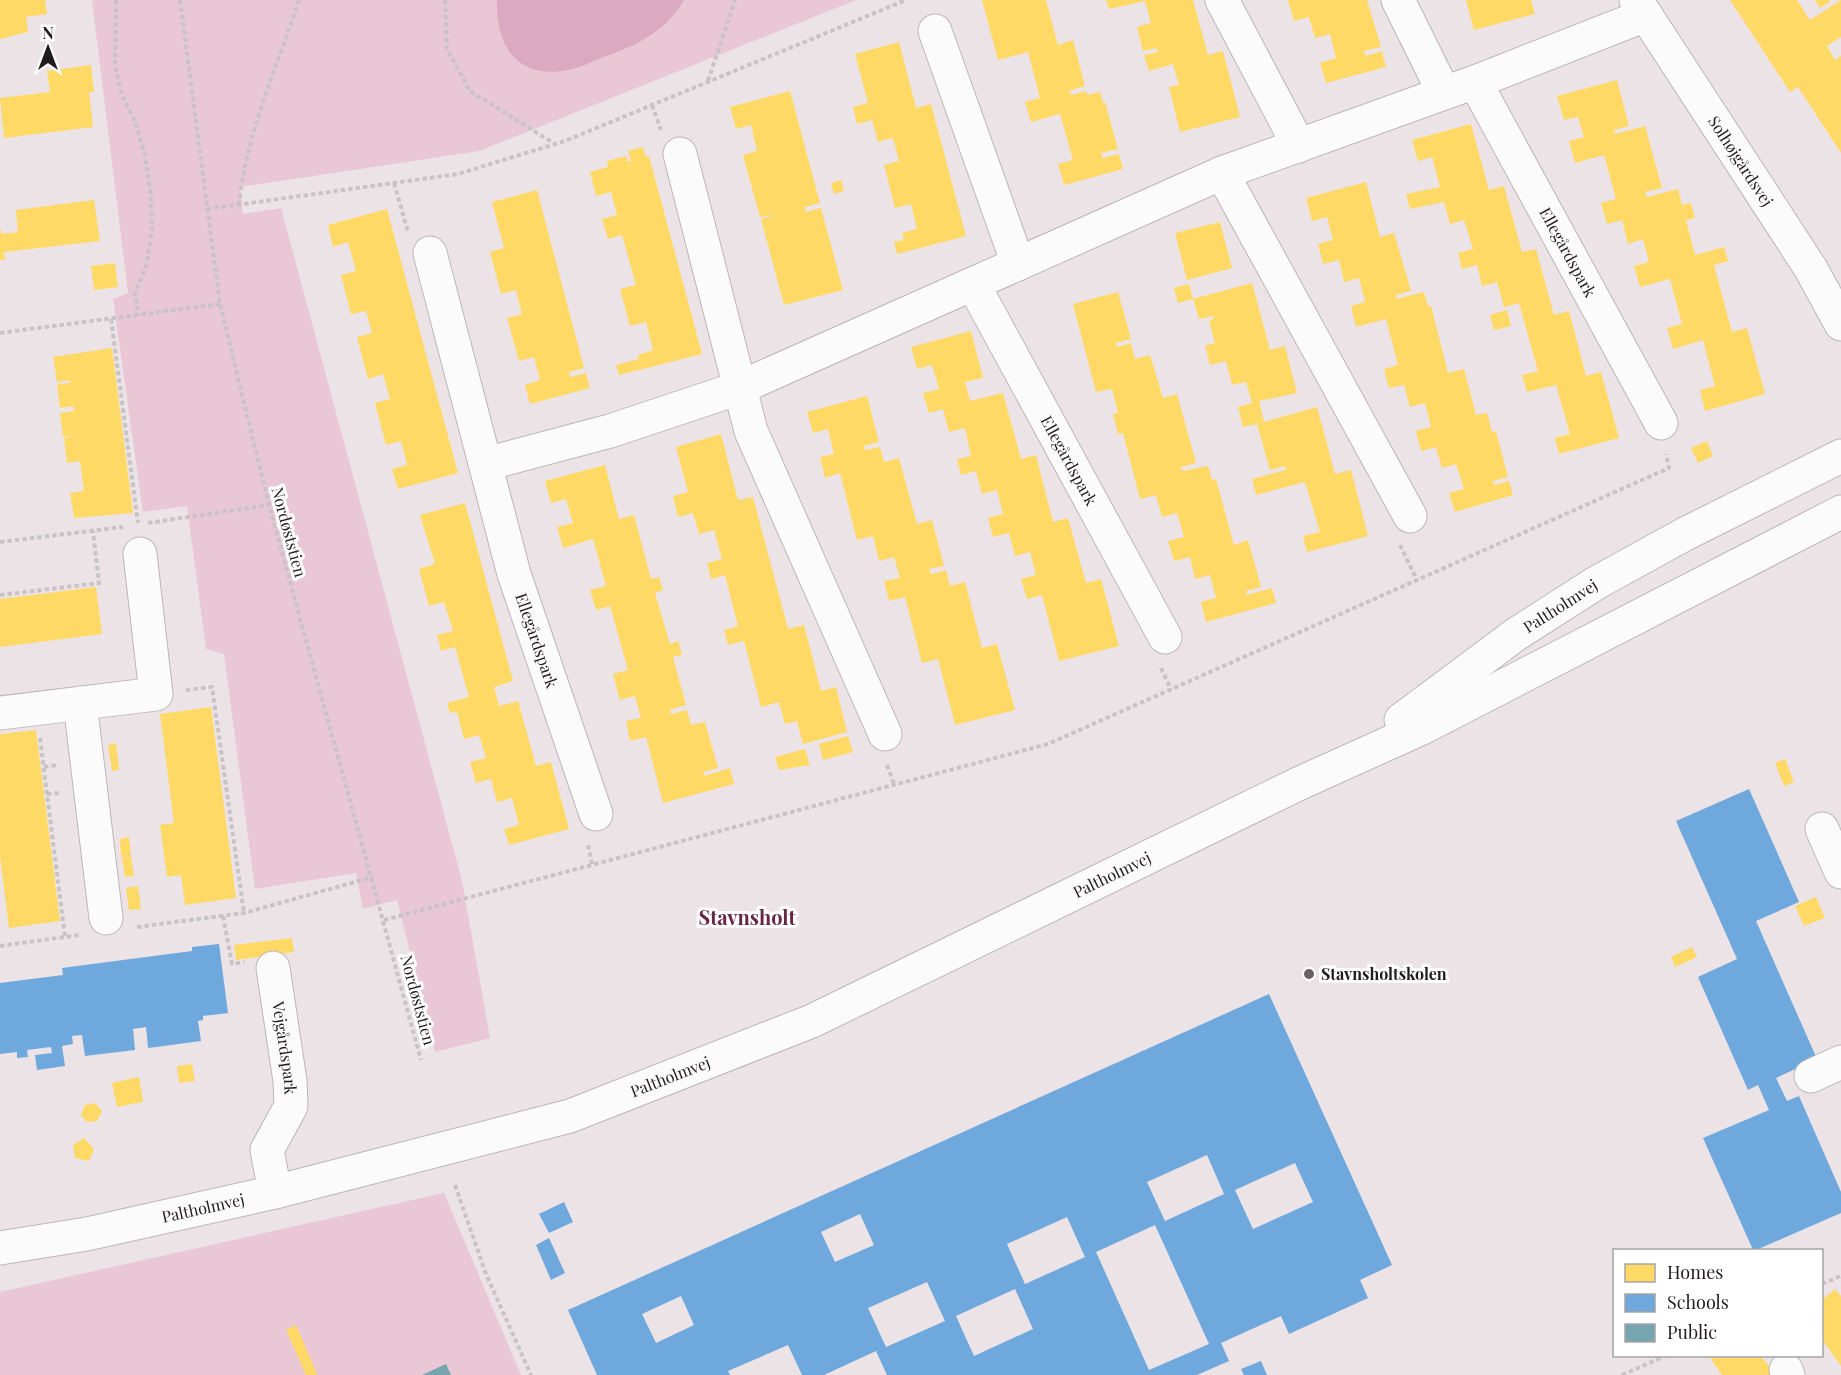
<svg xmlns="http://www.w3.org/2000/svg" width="1841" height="1375" font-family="'Playfair Display',serif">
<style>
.green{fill:#e9c7d5}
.water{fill:#dbaac0}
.homes{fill:#ffd966}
.schools{fill:#6fa8dc;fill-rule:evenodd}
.public{fill:#76a5af}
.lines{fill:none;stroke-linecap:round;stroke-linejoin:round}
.minor-casing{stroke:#bcb5b8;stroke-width:35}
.path{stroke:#c8c4c6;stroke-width:4;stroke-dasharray:4.5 3;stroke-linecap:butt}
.minor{stroke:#fcfbfb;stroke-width:33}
.poi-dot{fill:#686164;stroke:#fff;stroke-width:2}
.labels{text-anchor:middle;stroke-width:6;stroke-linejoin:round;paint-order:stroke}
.street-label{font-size:16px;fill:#211b1e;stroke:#fff}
.poi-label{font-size:16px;font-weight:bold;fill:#211b1e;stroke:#fff;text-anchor:start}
.quarter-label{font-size:20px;font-weight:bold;fill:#662647;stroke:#fff}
</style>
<rect width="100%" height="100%" fill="#ece3e6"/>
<path class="green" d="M 92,0 L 856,0 L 479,151 L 240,187 L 243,214 L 281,208 L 462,881 L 490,1038 L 435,1052 L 397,900 L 363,909 L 356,873 L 255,889 L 224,654 L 206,649 L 187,506 L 143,512 L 113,299 L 128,293 Z
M 444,1193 L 521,1375 L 0,1375 L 0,1292 Z"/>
<path class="water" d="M 497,0 L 684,0 C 667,31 636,46 603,57 C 592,62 580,68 568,70 C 518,80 495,46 497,0 Z"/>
<path class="homes" d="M 0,0 L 45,0 L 47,14 L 26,17 L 28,32 L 0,39 Z
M 982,0 L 1046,0 L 1058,45 L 1073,40 L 1085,86 L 1069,91 L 1071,95 L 1086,91 L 1087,95 L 1100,92 L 1103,103 L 1105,102 L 1118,149 L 1101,153 L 1103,158 L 1119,154 L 1123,169 L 1064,185 L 1058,164 L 1073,160 L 1060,114 L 1031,122 L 1025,102 L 1040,98 L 1028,52 L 998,60 Z
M 1106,0 L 1193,0 L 1208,55 L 1223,51 L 1240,117 L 1180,132 L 1169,87 L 1179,85 L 1173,64 L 1149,71 L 1144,55 L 1158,52 L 1157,48 L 1143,51 L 1137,27 L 1151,23 L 1145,1 L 1109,9 Z
M 1288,0 L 1367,0 L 1381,47 L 1364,51 L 1366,56 L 1382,51 L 1386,67 L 1326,83 L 1320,63 L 1336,58 L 1330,34 L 1315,38 L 1309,17 L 1294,21 Z
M 1466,0 L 1531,0 L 1535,14 L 1474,30 Z
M 1730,0 L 1797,0 L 1810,20 L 1841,0 L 1841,37 L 1827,46 L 1835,60 L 1841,56 L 1841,153 L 1798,87 L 1790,92 Z
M 1815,0 L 1829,0 L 1830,2 L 1820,8 Z
M 899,42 L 916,108 L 931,104 L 966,236 L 897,254 L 894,242 L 904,240 L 902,233 L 917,229 L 911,204 L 895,208 L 884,165 L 899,161 L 893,138 L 878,142 L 872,120 L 857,124 L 853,107 L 868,103 L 855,54 Z
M 91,65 L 94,92 L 89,92 L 93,127 L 4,138 L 0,98 L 50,92 L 47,71 Z
M 1617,80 L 1629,126 L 1614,130 L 1615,134 L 1645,126 L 1662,188 L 1645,192 L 1647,197 L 1678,189 L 1682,205 L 1691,203 L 1695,218 L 1686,220 L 1695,255 L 1724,247 L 1728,261 L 1714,265 L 1732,332 L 1747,328 L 1765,394 L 1705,411 L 1700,390 L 1715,386 L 1703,340 L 1673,349 L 1667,328 L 1682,324 L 1670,279 L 1640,287 L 1634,266 L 1649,262 L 1643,239 L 1628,244 L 1622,220 L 1607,224 L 1601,203 L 1616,199 L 1604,155 L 1575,163 L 1569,141 L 1584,137 L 1578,117 L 1564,120 L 1557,96 Z
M 790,91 L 820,203 L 805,207 L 806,212 L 821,208 L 843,290 L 784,305 L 761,219 L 776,215 L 760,217 L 743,155 L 757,151 L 751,125 L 736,129 L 730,107 Z
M 1471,124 L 1489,190 L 1504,186 L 1522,252 L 1536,249 L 1554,315 L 1569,311 L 1586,376 L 1601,372 L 1619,438 L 1559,454 L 1555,438 L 1570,434 L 1556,385 L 1527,392 L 1522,375 L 1538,371 L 1519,303 L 1504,307 L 1497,282 L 1482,286 L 1477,265 L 1462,269 L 1458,253 L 1473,249 L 1464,220 L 1450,224 L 1444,202 L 1410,209 L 1406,194 L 1440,187 L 1432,157 L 1418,161 L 1412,140 Z
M 643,147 L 646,157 L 649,156 L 702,354 L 619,375 L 616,365 L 639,359 L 638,355 L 653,350 L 646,322 L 630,326 L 620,289 L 636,285 L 622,235 L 608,239 L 602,219 L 617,215 L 611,192 L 596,196 L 590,172 L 608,167 L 607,161 L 626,156 L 628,162 L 631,161 L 628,151 Z
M 841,180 L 844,191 L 834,194 L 831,183 Z
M 1366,182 L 1380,237 L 1394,233 L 1411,291 L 1396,295 L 1396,299 L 1424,292 L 1428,306 L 1431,306 L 1448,373 L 1464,369 L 1476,415 L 1487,413 L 1492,432 L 1496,431 L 1508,477 L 1493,481 L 1494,485 L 1509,481 L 1513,495 L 1455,512 L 1449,493 L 1464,489 L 1456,464 L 1442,468 L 1436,447 L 1421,451 L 1416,431 L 1431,427 L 1425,403 L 1410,407 L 1404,385 L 1389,388 L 1384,369 L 1398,365 L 1386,319 L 1356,327 L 1351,306 L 1365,302 L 1359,278 L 1344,282 L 1339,260 L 1323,264 L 1318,244 L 1333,240 L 1327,217 L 1312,221 L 1306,198 Z
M 537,190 L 584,368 L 569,372 L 570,377 L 586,373 L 590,388 L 530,404 L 525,385 L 540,380 L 534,357 L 519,361 L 507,318 L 522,314 L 516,290 L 501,294 L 490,252 L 504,248 L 492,202 Z
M 94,200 L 100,241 L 4,252 L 5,260 L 0,260 L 0,228 L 2,234 L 18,232 L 16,210 Z
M 387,209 L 458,473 L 398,489 L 392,469 L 407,465 L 401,441 L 386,445 L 375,403 L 390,399 L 383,374 L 368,379 L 357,337 L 372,333 L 366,311 L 351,314 L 341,275 L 356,271 L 348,242 L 333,247 L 328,225 Z
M 1220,222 L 1232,268 L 1187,280 L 1175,233 Z
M 115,263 L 118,287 L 94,290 L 91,266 Z
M 1252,283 L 1270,350 L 1285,346 L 1297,393 L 1259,401 L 1264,422 L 1317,407 L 1335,474 L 1351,470 L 1368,536 L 1307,552 L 1303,536 L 1320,532 L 1305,482 L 1256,495 L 1252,479 L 1286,470 L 1285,466 L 1270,470 L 1257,424 L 1243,427 L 1238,407 L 1252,403 L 1246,382 L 1232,385 L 1226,361 L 1210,365 L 1205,346 L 1215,343 L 1209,321 L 1214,319 L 1213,316 L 1199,319 L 1193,299 Z
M 1189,284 L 1193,299 L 1178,303 L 1174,288 Z
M 1118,292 L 1131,339 L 1116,343 L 1117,347 L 1131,343 L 1135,359 L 1150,355 L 1163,398 L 1177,394 L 1196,463 L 1181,467 L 1182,471 L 1208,466 L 1212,480 L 1216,479 L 1234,545 L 1248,540 L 1261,587 L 1246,591 L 1247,595 L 1272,588 L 1276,603 L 1206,622 L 1201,602 L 1216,598 L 1210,575 L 1195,579 L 1190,557 L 1174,561 L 1168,541 L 1184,537 L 1177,513 L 1162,517 L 1156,495 L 1140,499 L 1123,433 L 1118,434 L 1113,414 L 1118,413 L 1112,389 L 1096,392 L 1073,304 Z
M 1507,310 L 1511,326 L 1494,330 L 1490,315 Z
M 971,331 L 983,378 L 965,382 L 970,401 L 1003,393 L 1021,459 L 1036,455 L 1053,522 L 1068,518 L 1086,583 L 1101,579 L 1119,646 L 1059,661 L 1042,595 L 1027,599 L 1021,579 L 1036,575 L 1030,552 L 1015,556 L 1009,533 L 993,537 L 988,518 L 1003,514 L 997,490 L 982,494 L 976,471 L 961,475 L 957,459 L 971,456 L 965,428 L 949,432 L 943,409 L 929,413 L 923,393 L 939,389 L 932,365 L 917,369 L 911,347 Z
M 112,348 L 133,513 L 74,518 L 70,493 L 84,491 L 80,461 L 67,463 L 64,438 L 77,435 L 63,437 L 60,413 L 74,411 L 73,406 L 60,408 L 57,384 L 70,383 L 70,380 L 57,382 L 53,357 Z
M 867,396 L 879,442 L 864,446 L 865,450 L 880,447 L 884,462 L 899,458 L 917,524 L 932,520 L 944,566 L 929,569 L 931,574 L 946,570 L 950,586 L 965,582 L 982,648 L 997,644 L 1015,710 L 955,725 L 938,659 L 922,663 L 905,597 L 889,601 L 884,581 L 900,578 L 894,557 L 879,561 L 873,536 L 857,540 L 840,473 L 825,478 L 820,457 L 834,454 L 828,429 L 813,433 L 807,412 Z
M 721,434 L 738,500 L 753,497 L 788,629 L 804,625 L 821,691 L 836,687 L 847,732 L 803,744 L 797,721 L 785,724 L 779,702 L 761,707 L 744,641 L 728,645 L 724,630 L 738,626 L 725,575 L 711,579 L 707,563 L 722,559 L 714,530 L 699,534 L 693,513 L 678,517 L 673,496 L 688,492 L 676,447 Z
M 1707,441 L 1713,456 L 1698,463 L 1691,448 Z
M 605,465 L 619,519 L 634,515 L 651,579 L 659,577 L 663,590 L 655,593 L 670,644 L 678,641 L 682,655 L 673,657 L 686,705 L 670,710 L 671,714 L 687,710 L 691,725 L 705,722 L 718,768 L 703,772 L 704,776 L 730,768 L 734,784 L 663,803 L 646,737 L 630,741 L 626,721 L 641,718 L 635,696 L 620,700 L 613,674 L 628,670 L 610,606 L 596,610 L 590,590 L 606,586 L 593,539 L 563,548 L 557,527 L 573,523 L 566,499 L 551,503 L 545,481 Z
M 465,503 L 513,681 L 494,687 L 499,706 L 518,701 L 536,766 L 551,762 L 569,829 L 509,845 L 504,829 L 519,825 L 512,798 L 497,802 L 491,779 L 476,783 L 470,762 L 486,758 L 479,735 L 464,739 L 457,712 L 450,713 L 447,703 L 469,697 L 455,647 L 441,651 L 437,635 L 453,631 L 444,602 L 429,606 L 419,569 L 435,564 L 420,515 Z
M 96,587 L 102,634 L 0,647 L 0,599 Z
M 211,707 L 236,898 L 185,905 L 181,875 L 167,877 L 160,825 L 174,823 L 160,714 Z
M 36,730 L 60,921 L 9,928 L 0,857 L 0,734 Z
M 848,736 L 853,752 L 823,760 L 819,744 Z
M 116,743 L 119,770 L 112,771 L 108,745 Z
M 805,749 L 810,765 L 779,770 L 775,757 Z
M 1785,759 L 1794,782 L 1784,786 L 1775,763 Z
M 129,837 L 131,856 L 121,857 L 120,839 Z
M 131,856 L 134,876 L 125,877 L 122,858 Z
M 138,886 L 141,909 L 129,910 L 126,888 Z
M 1816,897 L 1825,918 L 1804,926 L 1795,906 Z
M 292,938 L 294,952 L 236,960 L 234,945 Z
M 1692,947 L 1697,957 L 1675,967 L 1671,957 Z
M 192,1064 L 195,1081 L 179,1083 L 177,1066 Z
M 139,1077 L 143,1102 L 117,1107 L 112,1083 Z
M 95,1103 L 102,1111 L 97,1121 L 87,1122 L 81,1115 L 85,1105 Z
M 84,1138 L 94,1149 L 89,1161 L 75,1158 L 73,1145 Z
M 1835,1289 L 1841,1296 L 1841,1366 L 1822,1339 L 1822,1300 Z
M 296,1325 L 317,1374 L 315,1375 L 306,1375 L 286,1330 Z
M 1709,1356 L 1760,1356 L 1777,1375 L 1722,1375 Z"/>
<path class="schools" d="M 1749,789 L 1799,902 L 1756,921 L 1817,1059 L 1776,1078 L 1787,1101 L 1799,1096 L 1841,1192 L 1841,1213 L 1756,1250 L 1753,1250 L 1703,1138 L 1769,1110 L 1758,1085 L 1748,1090 L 1698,977 L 1737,959 L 1676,821 Z
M 219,944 L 228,1013 L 203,1016 L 203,1020 L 198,1021 L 201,1041 L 148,1048 L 146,1027 L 133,1029 L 135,1050 L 85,1056 L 82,1035 L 72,1036 L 73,1044 L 62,1046 L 65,1066 L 37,1070 L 35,1055 L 52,1053 L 51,1047 L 27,1050 L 28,1057 L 17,1058 L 17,1052 L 0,1054 L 0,983 L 63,975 L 62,968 L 192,951 L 192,947 Z
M 1269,994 L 1392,1265 L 1360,1280 L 1368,1298 L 1289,1334 L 1281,1316 L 1221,1343 L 1229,1361 L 1197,1375 L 887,1375 L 876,1351 L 824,1375 L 802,1375 L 788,1345 L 728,1371 L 730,1375 L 597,1375 L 568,1310 ZM 1207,1155 L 1224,1194 L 1165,1221 L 1147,1182 ZM 1295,1163 L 1313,1202 L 1253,1229 L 1235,1190 ZM 860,1214 L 874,1245 L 835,1262 L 821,1232 ZM 1067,1217 L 1085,1257 L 1025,1284 L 1007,1244 ZM 1155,1225 L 1209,1344 L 1149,1370 L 1096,1252 ZM 927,1282 L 945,1321 L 886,1347 L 868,1308 ZM 1015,1289 L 1033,1329 L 974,1356 L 956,1316 ZM 681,1296 L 694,1325 L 656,1343 L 642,1314 Z
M 564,1202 L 573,1222 L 549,1233 L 539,1214 Z
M 549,1238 L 565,1273 L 551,1280 L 536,1245 Z
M 1261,1361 L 1267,1375 L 1244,1375 L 1241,1369 Z"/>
<path class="public" d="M 446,1364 L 451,1375 L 422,1375 Z"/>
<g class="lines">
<defs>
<g id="minor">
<path d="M 1222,0 L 1299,146"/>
<path d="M 1398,0 L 1444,93"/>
<path id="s1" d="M 1636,0 L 1811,269 L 1841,324"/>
<path d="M 935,31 L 1018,264"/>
<path id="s2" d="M 1475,82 L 1661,423"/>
<path d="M 680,154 L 751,431 L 885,734"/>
<path d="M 1222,173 L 1410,516"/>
<path id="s3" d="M 430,253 L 514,574 L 596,814"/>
<path id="s4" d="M 973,284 L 1165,637"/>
<path d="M 486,464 L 610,431 L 739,388 L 1222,173 L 1475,82 L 1646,15"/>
<path d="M 80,703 L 106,918"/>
<path d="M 0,713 L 156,694 L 140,554"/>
<path id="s5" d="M 1401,720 L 1515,635 L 1596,583 L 1685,534 L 1841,456"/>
<path d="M 1822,829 L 1841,872"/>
<path id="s6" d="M 273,968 L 290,1081 L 291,1106 L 267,1150 L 275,1192"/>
<path d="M 1811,1076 L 1841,1062"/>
<path id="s7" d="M 0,1248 L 87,1234 L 275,1192 L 570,1116 L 812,1021 L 1298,784 L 1422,728 L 1841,512"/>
<path d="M 1786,1370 L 1788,1375"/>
</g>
</defs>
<use href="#minor" class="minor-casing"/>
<path class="path" d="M 116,0 L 115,67 L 123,98 L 135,121 L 145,155 L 151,196 L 152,230 L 146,267 L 135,293 L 138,315
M 180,0 L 220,304 L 269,505 L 421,1060
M 445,0 L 447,49 L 470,91 L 555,144
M 708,81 L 735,0
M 652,105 L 661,130
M 394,183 L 408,232
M 239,205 C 246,133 277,68 299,0
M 207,209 L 458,174 L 565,141 L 906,0
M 111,319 L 138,523
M 0,333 L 220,304
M 148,523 L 269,505
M 0,542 L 123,527
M 1400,545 L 1417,580
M 0,595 L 99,583 L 93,531
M 1161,668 L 1171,689
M 186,690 L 212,687 L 244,913
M 40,738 L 65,937
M 887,765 L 894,784
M 44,767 L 58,765
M 47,794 L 61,793
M 588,845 L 592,864
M 223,916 L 232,964 L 244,962
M 384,920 L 1048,744 L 1669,468 L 1666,454
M 137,927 L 244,913 L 373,877
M 0,946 L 79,935
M 455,1185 L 486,1274 L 531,1375
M 1822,1284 L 1841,1276
M 1622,1375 L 1665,1356"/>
<use href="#minor" class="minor"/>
</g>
<circle class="poi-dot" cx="1309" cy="974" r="6"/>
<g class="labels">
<g class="street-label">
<text dy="6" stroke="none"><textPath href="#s1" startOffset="192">Solhøjgårdsvej</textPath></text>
<text dy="6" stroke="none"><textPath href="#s2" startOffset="194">Ellegårdspark</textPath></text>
<text dy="6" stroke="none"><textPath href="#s4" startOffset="201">Ellegårdspark</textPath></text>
<text transform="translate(289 532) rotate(75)" y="6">Nordøststien</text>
<text dy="6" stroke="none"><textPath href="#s5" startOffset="196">Paltholmvej</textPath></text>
<text dy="6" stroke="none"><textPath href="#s3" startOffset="402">Ellegårdspark</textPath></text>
<text dy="6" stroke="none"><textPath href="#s7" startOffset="1179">Paltholmvej</textPath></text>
<text transform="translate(418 1000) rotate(75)" y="6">Nordøststien</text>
<text dy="6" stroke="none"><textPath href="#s6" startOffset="81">Vejgårdspark</textPath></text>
<text dy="6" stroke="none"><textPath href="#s7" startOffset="693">Paltholmvej</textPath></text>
<text dy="6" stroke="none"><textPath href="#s7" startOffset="207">Paltholmvej</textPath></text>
</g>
<g class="poi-label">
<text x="1321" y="980">Stavnsholtskolen</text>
</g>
<g class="quarter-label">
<text x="747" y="925">Stavnsholt</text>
</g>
</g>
<rect x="1613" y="1249" width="210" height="108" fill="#ffffff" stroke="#a6a4a5" stroke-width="1.5"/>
<rect x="1625" y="1264" width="30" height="18" fill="#ffd966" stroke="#a6a4a5" stroke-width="1.5"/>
<text x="1667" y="1279" font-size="18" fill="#211b1e">Homes</text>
<rect x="1625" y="1294" width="30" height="18" fill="#6fa8dc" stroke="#a6a4a5" stroke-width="1.5"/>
<text x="1667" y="1309" font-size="18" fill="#211b1e">Schools</text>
<rect x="1625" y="1324" width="30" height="18" fill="#76a5af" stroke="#a6a4a5" stroke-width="1.5"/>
<text x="1667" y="1339" font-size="18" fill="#211b1e">Public</text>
<g transform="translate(48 48)" stroke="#ffffff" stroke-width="4.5" paint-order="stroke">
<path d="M0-4.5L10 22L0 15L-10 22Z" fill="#211b1e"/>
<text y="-9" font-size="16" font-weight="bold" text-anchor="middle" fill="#211b1e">N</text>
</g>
</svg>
